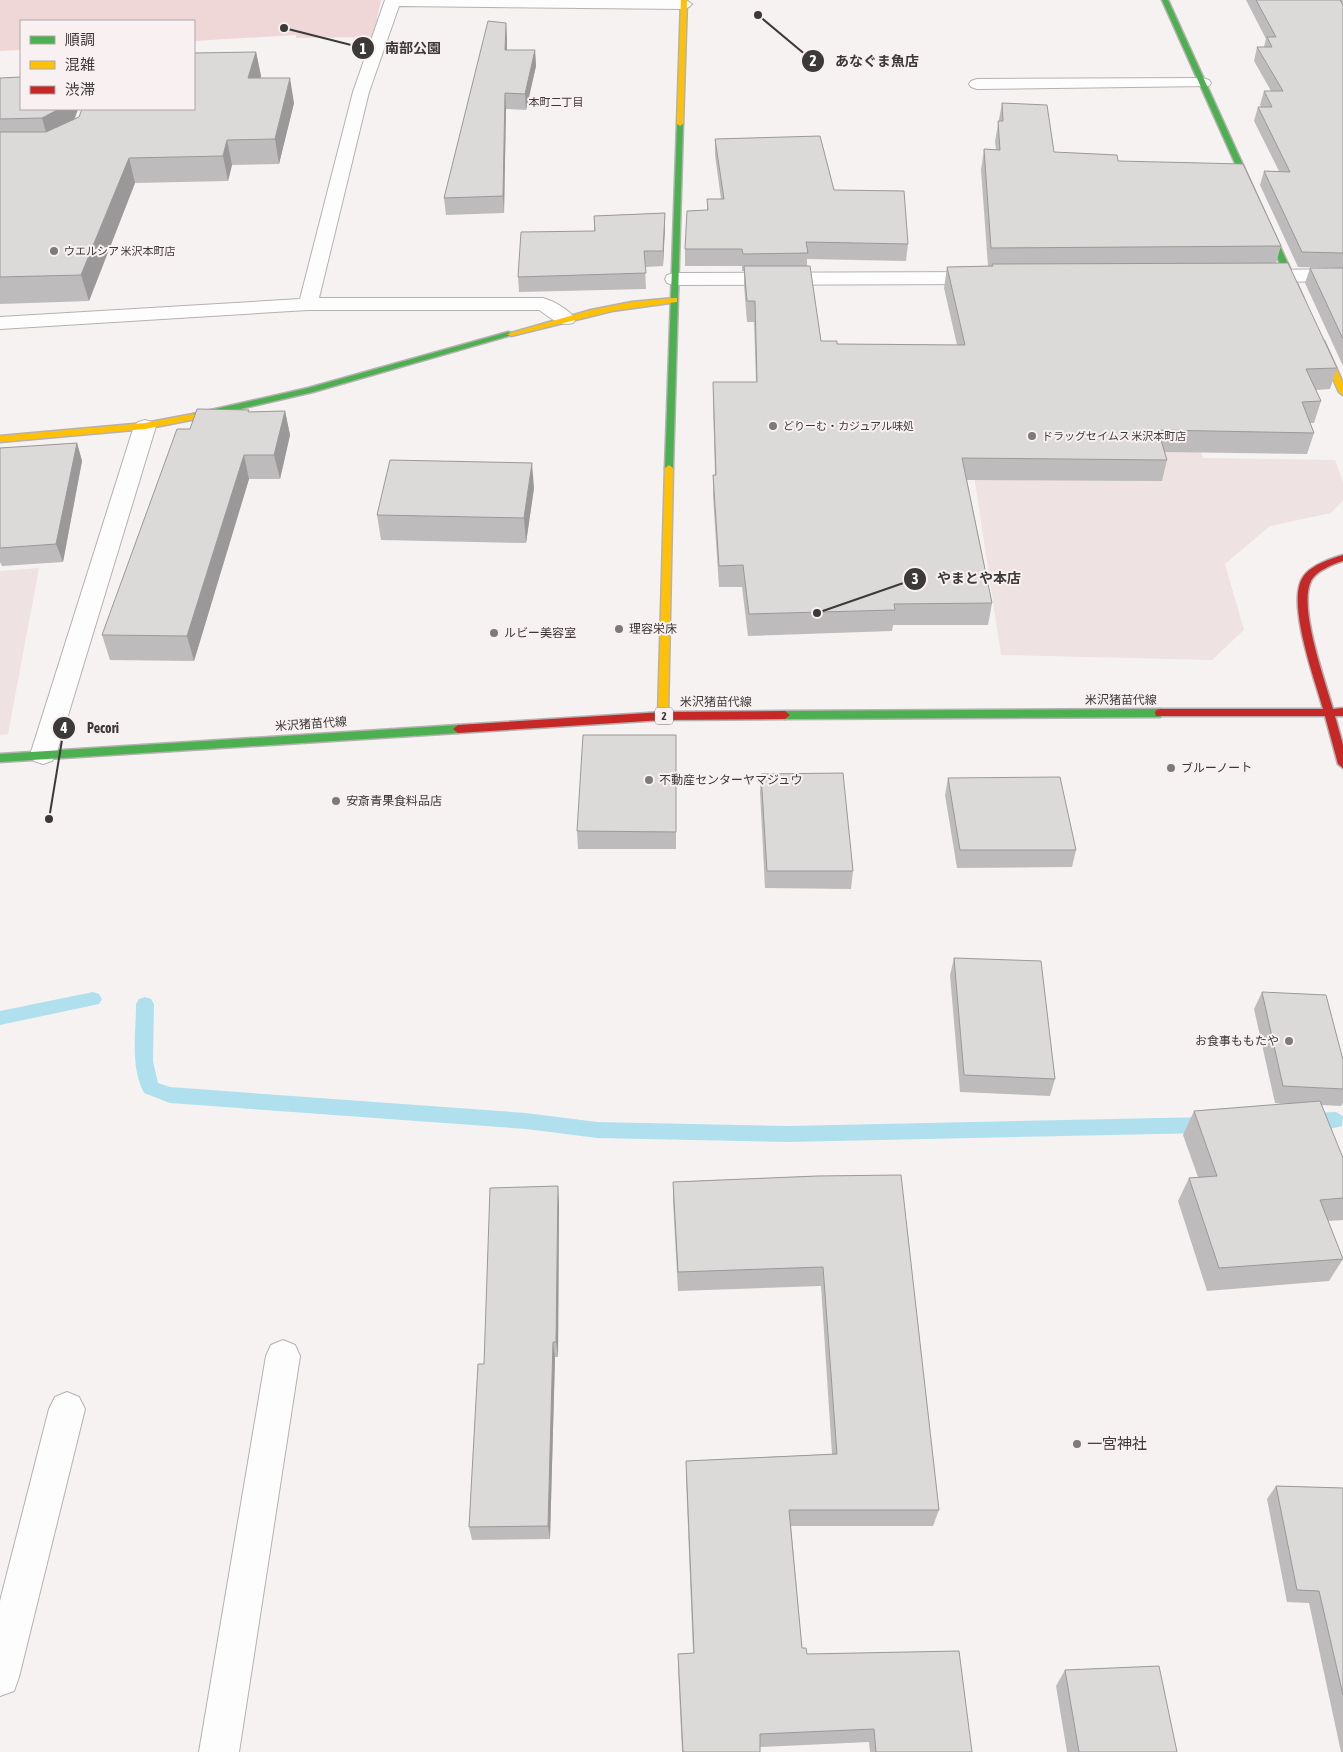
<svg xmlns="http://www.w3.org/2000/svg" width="1343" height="1752" font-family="'Asap Condensed','Noto Sans JP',sans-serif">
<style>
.built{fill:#eee2e2}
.green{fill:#efd7d8}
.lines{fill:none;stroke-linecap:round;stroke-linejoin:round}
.stream{fill:#b0e0ed;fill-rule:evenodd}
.street-casing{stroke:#b5b1b1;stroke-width:2}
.fast-casing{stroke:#b5b1b1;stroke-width:3}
.slow-casing{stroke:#b5b1b1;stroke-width:3}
.jam-casing{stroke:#b5b1b1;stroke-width:3}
.street{fill:#fefdfd;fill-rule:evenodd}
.fast{fill:#4caf50;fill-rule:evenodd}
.slow{fill:#ffc107;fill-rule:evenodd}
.jam{fill:#c62828;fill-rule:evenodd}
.wall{fill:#bdbbbb}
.shaded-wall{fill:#9a9898}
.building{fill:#dcd9d9;stroke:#9a9898}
.poi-dot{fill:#7d7a7a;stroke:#f9f0f1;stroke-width:2}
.labels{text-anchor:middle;stroke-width:4;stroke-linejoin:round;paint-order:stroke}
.far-neighbourhood-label{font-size:11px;fill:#3c3939;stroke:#f9f0f1}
.far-poi-label{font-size:11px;fill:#3c3939;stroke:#f9f0f1;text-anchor:start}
.shield{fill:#f9f0f1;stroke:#757070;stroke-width:1}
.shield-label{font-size:11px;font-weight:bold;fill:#3c3939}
.poi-label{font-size:12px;fill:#3c3939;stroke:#f9f0f1;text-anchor:start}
.street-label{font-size:12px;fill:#3c3939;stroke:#f9f0f1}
.near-poi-label{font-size:15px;fill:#3c3939;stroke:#f9f0f1;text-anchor:start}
.leader{fill:none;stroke:#3c3939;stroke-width:2}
.callout-dot{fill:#3c3939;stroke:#f9f0f1;stroke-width:2}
.mark-label{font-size:15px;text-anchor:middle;font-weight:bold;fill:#fff}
.callout-label{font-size:14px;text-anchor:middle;font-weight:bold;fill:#3c3939;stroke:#f9f0f1;stroke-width:4;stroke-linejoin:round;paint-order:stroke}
</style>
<rect width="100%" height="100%" fill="#f7f2f2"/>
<path class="built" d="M 1174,376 L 1203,458 L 1335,460 L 1343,482 L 1343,500 L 1331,513 L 1270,526 L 1225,564 L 1244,630 L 1212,660 L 1001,655 L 973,469 Z
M 39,568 L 8,734 L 0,735 L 0,571 Z"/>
<path class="green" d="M 0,0 L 381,0 L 373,37 L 296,38 L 296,35 L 194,41 L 194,21 L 21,21 L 21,50 L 0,51 Z"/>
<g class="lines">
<path class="stream" d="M 93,992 L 99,994 L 102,999 L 99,1004 L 0,1025 L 0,1011 Z
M 145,997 L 151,999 L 154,1004 L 153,1061 L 158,1083 L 170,1087 L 526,1113 L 597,1122 L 788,1126 L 1208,1117 L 1214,1119 L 1217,1125 L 1214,1131 L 1208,1133 L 788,1142 L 597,1138 L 526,1129 L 170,1103 L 144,1093 C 130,1067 136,1033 136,1004 L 139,999 Z
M 1336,1112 L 1343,1116 L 1342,1126 C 1330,1130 1311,1131 1299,1127 L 1296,1121 L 1299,1115 L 1305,1113 Z"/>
<defs>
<path id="street" d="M 385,0 L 686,0 L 692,4 L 689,7 L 684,9 L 399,6 L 369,92 L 319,298 L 543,298 C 554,301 569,310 576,319 L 573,323 C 559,327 550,317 539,310 L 308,310 L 0,329 L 0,317 L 300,299 L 353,92 Z
M 1203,78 L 1209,80 L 1211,83 L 1209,86 L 977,89 L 971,87 L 969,84 L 971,81 L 977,79 Z
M 1343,269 L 1343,281 L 1262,282 L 1255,280 L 1253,276 L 1255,272 L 1262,270 Z
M 984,272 L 991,274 L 993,278 L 991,282 L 984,284 L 674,285 L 667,283 L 665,279 L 667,275 L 674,273 Z
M 145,420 L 152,422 L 156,426 L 56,755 L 52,761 L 43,764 L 34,761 L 30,755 L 134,426 L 138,422 Z
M 283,1340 L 295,1345 L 300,1356 L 239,1752 L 199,1752 L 266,1356 L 271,1345 Z
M 67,1392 L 79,1397 L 85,1409 L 19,1677 L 14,1691 L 0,1696 L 0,1601 L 49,1409 L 55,1397 Z"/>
<path id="fast" d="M 1162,0 L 1168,0 L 1303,297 L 1302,299 L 1295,297 Z
M 680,122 L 683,124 L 673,468 L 669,471 L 665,468 L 677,124 Z
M 508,332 L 515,334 L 313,392 L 193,420 L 189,417 L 193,414 L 308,388 Z
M 1160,709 L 1165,713 L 1160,717 L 785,719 L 780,715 L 785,711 Z
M 458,725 L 463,729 L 458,733 L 0,762 L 0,754 Z"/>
<path id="slow" d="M 681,0 L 687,0 L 683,124 L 680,126 L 677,124 Z
M 674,298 L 677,298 L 677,302 L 612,311 L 511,336 L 507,334 L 591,310 L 632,302 Z
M 1317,339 L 1324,341 L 1343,383 L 1343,395 L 1339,392 L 1316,341 Z
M 193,414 L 196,415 L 196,419 L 145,429 L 0,442 L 0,436 L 145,423 Z
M 669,465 L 673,468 L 668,716 L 663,720 L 658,716 L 665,468 Z"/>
<path id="jam" d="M 1343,555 L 1343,561 C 1333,564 1316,571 1311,581 C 1298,607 1325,680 1333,709 L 1343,708 L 1343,716 L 1335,716 L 1343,745 L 1343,768 L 1338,764 L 1325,716 L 1156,716 L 1155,713 L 1156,710 L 1160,709 L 1323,709 C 1315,680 1286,602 1303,577 C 1311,565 1330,559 1343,555 Z
M 785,711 L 790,715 L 785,719 L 663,720 L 458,733 L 453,729 L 458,725 L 663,712 Z"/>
</defs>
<use href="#street" class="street-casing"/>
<use href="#fast" class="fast-casing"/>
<use href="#slow" class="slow-casing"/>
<use href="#jam" class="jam-casing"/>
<use href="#street" class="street"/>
<use href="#fast" class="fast"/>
<use href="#slow" class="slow"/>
<use href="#jam" class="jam"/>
</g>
<path class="wall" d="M 1246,0 L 1343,0 L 1343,268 L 1298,267 L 1260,185 L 1264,171 L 1279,171 L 1254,121 L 1258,107 L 1261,107 L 1260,105 L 1264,91 L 1271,91 L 1254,61 L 1257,47 L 1264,47 L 1266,39 Z
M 506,23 L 507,50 L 535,50 L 536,66 L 526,110 L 506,109 L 504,213 L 446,215 L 444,198 Z
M 256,52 L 261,76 L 260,78 L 294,103 L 279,164 L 232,165 L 228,181 L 135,183 L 89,301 L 0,304 L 0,78 L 21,109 L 78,109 L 75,119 Z
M 1002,103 L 1054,152 L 1118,161 L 1281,246 L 1276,263 L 1337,368 L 1330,389 L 1316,390 L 1321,401 L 1314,423 L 1310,423 L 1314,433 L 1307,454 L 1165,452 L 1167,460 L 1162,481 L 967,480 L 992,603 L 988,625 L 893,625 L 892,631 L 748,636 L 742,587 L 719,587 L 713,496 L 713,475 L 715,475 L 713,403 L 713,382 L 756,382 L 754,322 L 747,322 L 744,286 L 744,271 L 742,271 L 742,266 L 685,266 L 685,249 L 707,210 L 707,199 L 721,199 L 715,155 L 715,139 L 834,190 L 908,244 L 906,261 L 807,259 L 807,266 L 821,341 L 837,344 L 957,345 L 944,288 L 947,267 L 988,266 L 981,170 L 984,149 L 996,150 L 995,141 Z
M 665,213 L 663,266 L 645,267 L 646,289 L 519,292 L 518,277 L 594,231 L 594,216 Z
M 1310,268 L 1343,268 L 1343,366 L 1305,283 Z
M 285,411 L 290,435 L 280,479 L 249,479 L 194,661 L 110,660 L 102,635 L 249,412 Z
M 77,443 L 82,461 L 63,562 L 2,566 L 0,562 L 0,448 Z
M 534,488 L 526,543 L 381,540 L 377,515 Z
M 676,735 L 676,849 L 578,849 L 577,831 Z
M 761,774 L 853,871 L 851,889 L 765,888 L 760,792 Z
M 948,778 L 1076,850 L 1072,867 L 957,868 L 945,795 Z
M 954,958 L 1055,1079 L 1050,1096 L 960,1092 L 950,975 Z
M 1262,992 L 1343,1060 L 1343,1103 L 1341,1106 L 1322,1105 L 1343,1198 L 1343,1220 L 1328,1221 L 1343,1259 L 1329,1281 L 1207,1291 L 1178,1201 L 1189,1178 L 1198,1177 L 1183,1135 L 1194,1111 L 1286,1104 L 1275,1103 L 1254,1009 Z
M 817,1176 L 939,1510 L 933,1526 L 791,1526 L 802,1648 L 807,1654 L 972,1752 L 870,1752 L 869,1742 L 760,1747 L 760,1752 L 682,1752 L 678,1668 L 678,1654 L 693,1653 L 686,1478 L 686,1461 L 832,1454 L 821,1286 L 678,1291 L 673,1202 L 673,1182 Z
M 559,1203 L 558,1357 L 555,1357 L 550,1539 L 472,1540 L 469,1527 L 484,1364 Z
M 1276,1486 L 1343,1488 L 1343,1752 L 1341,1752 L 1309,1603 L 1287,1602 L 1267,1499 Z
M 1065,1670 L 1177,1752 L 1067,1752 L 1056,1686 Z"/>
<path class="shaded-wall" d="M 506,23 L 507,39 L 507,66 L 505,50 Z
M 535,50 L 536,66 L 526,110 L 525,94 Z
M 256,52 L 261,76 L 253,103 L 248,78 Z
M 290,78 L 294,103 L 279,164 L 275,139 Z
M 505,93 L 506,109 L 504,213 L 503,196 Z
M 59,109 L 78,109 L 69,132 L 49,143 L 42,118 Z
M 227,140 L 232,165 L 228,181 L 223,156 Z
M 129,158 L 135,183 L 89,301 L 81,275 Z
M 665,213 L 665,229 L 663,266 L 663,251 Z
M 285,411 L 290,435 L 280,479 L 274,455 Z
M 77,443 L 82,461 L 63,562 L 56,544 Z
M 244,455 L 249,479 L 194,661 L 187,636 Z
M 532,463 L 534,488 L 526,543 L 524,518 Z
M 558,1186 L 559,1203 L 558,1357 L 556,1342 Z
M 553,1342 L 555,1357 L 550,1539 L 548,1526 Z"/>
<path class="building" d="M 1256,0 L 1340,0 L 1343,5 L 1343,253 L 1302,252 L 1264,171 L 1290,172 L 1258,107 L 1272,107 L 1264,91 L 1283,91 L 1257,47 L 1272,47 L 1267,37 L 1276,37 Z
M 488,21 L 506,23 L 505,50 L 535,50 L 525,94 L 505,93 L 503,196 L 444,198 Z
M 256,52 L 248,78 L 290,78 L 275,139 L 227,140 L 223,156 L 129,158 L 81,275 L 0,277 L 0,132 L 46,132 L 79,117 L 82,109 L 194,109 L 194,53 Z
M 21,77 L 21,109 L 59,109 L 42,118 L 0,119 L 0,78 Z
M 1002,103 L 1047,105 L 1054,152 L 1117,155 L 1118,161 L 1243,164 L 1281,246 L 991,248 L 984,149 L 1000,150 L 998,121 L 1003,121 Z
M 820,136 L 834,190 L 904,191 L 908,244 L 806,242 L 808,253 L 743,254 L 742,249 L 685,249 L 687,211 L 708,210 L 707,199 L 724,199 L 715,139 Z
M 665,213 L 663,251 L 644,251 L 646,273 L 518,277 L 521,232 L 595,231 L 594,216 Z
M 1288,263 L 1337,368 L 1306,369 L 1321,401 L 1302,402 L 1314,433 L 1158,430 L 1167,460 L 962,458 L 992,603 L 894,604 L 895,610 L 749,614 L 743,565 L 719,566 L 713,475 L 716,475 L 713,382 L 757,382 L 755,301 L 747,301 L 744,266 L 810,266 L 821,341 L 837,341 L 837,344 L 965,345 L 947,267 L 993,266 L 992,264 Z
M 1310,268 L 1343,268 L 1343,339 Z
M 197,409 L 249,410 L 248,412 L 285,411 L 274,455 L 244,455 L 187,636 L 102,635 L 177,429 L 190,429 Z
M 77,443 L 56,544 L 0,548 L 0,448 Z
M 390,460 L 532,463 L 524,518 L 377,515 Z
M 583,735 L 676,735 L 676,832 L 577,831 Z
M 843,773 L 853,871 L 767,871 L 761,774 Z
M 1060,777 L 1076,850 L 960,850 L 948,778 Z
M 954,958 L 1041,961 L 1055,1079 L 964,1075 Z
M 1262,992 L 1326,995 L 1343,1060 L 1343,1089 L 1283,1086 Z
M 1320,1101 L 1343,1158 L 1343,1198 L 1320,1200 L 1343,1259 L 1219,1268 L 1189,1178 L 1217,1176 L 1194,1111 Z
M 901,1175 L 939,1510 L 789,1510 L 802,1648 L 806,1648 L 807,1654 L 959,1651 L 972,1752 L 876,1752 L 874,1729 L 760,1734 L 760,1752 L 683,1752 L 678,1654 L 694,1653 L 686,1461 L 837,1454 L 823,1267 L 678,1272 L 673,1182 L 817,1176 Z
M 558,1186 L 556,1342 L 553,1342 L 548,1526 L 469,1527 L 478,1364 L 484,1364 L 490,1188 Z
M 1276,1486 L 1343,1488 L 1343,1695 L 1319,1591 L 1297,1590 Z
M 1159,1666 L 1177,1752 L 1079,1752 L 1065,1670 Z"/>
<g class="poi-dot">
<circle cx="54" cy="251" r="5"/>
<circle cx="773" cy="426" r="5"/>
<circle cx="1032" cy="436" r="5"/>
<circle cx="619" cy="629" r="5"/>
<circle cx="494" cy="633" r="5"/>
<circle cx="1171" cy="768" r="5"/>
<circle cx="649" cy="780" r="5"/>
<circle cx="336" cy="801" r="5"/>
<circle cx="1289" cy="1041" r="5"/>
<circle cx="1077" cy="1444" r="5"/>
</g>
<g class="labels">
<g class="far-neighbourhood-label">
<text x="556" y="106">本町二丁目</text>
</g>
<g class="far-poi-label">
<text x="64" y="255">ウエルシア 米沢本町店</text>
<text x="783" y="430">どりーむ・カジュアル味処</text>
<text x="1042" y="440">ドラッグセイムス 米沢本町店</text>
</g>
<rect class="shield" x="655" y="707.5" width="18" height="17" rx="4"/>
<g class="shield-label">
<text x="664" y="720">2</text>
</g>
<g class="poi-label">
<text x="629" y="633">理容栄床</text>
<text x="504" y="637">ルビー美容室</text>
<text x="1181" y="772">ブルーノート</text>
<text x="659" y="784">不動産センターヤマジュウ</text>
<text x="346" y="805">安斎青果食料品店</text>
<text x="1279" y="1045" text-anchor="end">お食事ももたや</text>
</g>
<g class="street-label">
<text x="1121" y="704">米沢猪苗代線</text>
<text x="716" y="706">米沢猪苗代線</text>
<text transform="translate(311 724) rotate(-4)" y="4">米沢猪苗代線</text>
</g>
<g class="near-poi-label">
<text x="1087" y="1449">一宮神社</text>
</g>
</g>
<path class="leader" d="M284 28L363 48M758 15L813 61M817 613L915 579M49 819L64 728"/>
<g class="callout-dot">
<circle cx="284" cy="28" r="5"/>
<circle cx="758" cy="15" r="5"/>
<circle cx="817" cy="613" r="5"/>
<circle cx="49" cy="819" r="5"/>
<circle cx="363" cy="48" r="12"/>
<circle cx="813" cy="61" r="12"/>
<circle cx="915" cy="579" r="12"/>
<circle cx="64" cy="728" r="12"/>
</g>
<g class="mark-label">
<text x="363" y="54">1</text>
<text x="813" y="66">2</text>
<text x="915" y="584">3</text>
<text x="64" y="733">4</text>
</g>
<g class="callout-label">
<text x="413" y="53">南部公園</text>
<text x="877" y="66">あなぐま魚店</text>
<text x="979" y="583">やまとや本店</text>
<text x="103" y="733">Pecori</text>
</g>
<rect x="20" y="20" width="175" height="90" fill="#f9f0f1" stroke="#ada7a7"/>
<rect x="30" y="36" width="25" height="8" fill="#4caf50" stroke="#ada7a7"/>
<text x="65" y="45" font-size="15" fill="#3c3939">順調</text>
<rect x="30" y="61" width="25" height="8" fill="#ffc107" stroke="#ada7a7"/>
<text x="65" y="70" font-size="15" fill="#3c3939">混雑</text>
<rect x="30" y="86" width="25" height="8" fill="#c62828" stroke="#ada7a7"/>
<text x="65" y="95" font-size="15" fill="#3c3939">渋滞</text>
</svg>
